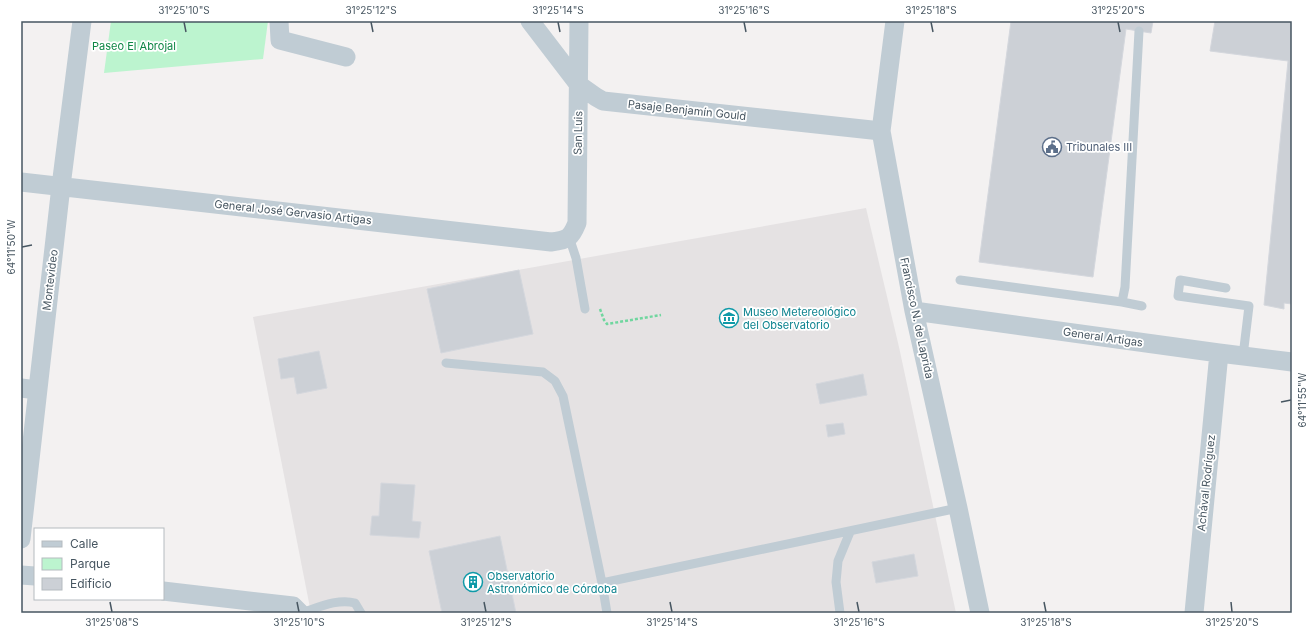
<svg xmlns="http://www.w3.org/2000/svg" width="1313" height="634" font-family="Inter,sans-serif">
<style>
.education{fill:#e5e2e3}
.green{fill:#bcf4cf}
.building{fill:#ccd0d6;stroke:#d4d7dd}
.lines{fill:none;stroke-linecap:round;stroke-linejoin:round}
.path{stroke:#70d69f;stroke-width:2.5;stroke-dasharray:3 2;stroke-linecap:butt}
.service{stroke:#c0ccd4;stroke-width:9}
.minor{stroke:#c0ccd4;stroke-width:19}
.ticks{fill:none;stroke:#475661;stroke-width:1.5}
.labels{text-anchor:middle;stroke-width:3.5;stroke-linejoin:round;paint-order:stroke}
.park-label{font-size:11px;fill:#0d8644;stroke:#fff}
.street-label{font-size:11px;fill:#475661;stroke:#fff}
.service-label{font-size:11px;fill:#4e5e75;stroke:#fff;text-anchor:start}
.culture-label{font-size:11px;fill:#0d838f;stroke:#fff;text-anchor:start}
.neatline{fill:none;stroke:#475661;stroke-width:1.5}
.ticks-label{font-size:10px;text-anchor:middle;fill:#475661}
</style>
<rect width="100%" height="100%" fill="#f3f1f1"/>
<path class="education" d="M 866,208 L 899,347 L 956,613 L 311,613 L 253,317 Z"/>
<path class="green" d="M 111,21 L 268,21 L 263,59 L 104,73 Z"/>
<path class="building" d="M 1011,21 L 1153,21 L 1151,33 L 1126,29 L 1093,277 L 979,262 Z
M 1215,21 L 1292,21 L 1292,304 L 1284,303 L 1284,309 L 1264,305 L 1288,61 L 1210,51 Z
M 519,270 L 533,334 L 441,353 L 427,289 Z
M 319,351 L 327,388 L 297,394 L 294,377 L 281,379 L 278,359 Z
M 863,374 L 867,395 L 820,404 L 816,384 Z
M 843,423 L 845,434 L 828,437 L 826,425 Z
M 381,483 L 415,485 L 412,521 L 421,522 L 419,538 L 370,535 L 372,516 L 379,516 Z
M 500,536 L 516,613 L 442,613 L 429,551 Z
M 914,554 L 918,576 L 876,583 L 872,562 Z"/>
<g class="lines">
<path class="path" d="M 600,309 L 604,320 L 607,324 L 661,315"/>
<path class="service" d="M 1139,31 L 1125,287 L 1122,302 L 1142,306
M 569,237 L 576,258 L 585,309
M 960,280 L 1122,302
M 1226,288 L 1180,280 L 1178,296 L 1249,306 L 1243,356
M 446,363 L 543,372 L 555,381 L 563,396 L 602,583 L 607,613
M 602,583 L 958,508
M 301,613 C 317,608 338,598 355,603 L 361,613
M 840,613 L 836,582 L 838,561 L 850,532"/>
<path class="minor" d="M 279,21 L 280,40 L 346,57
M 530,21 L 579,85 L 596,97 L 603,101 L 881,131
M 895,21 L 881,131 L 914,311 L 958,508 L 980,613
M 21,182 L 551,242 C 568,240 571,238 577,223 L 579,21
M 914,311 L 1219,353 L 1292,362
M 21,388 L 37,390
M 21,539 L 61,186 L 82,21
M 21,575 L 35,576
M 163,591 L 293,606 L 300,613
M 1194,613 L 1219,353"/>
</g>
<path class="ticks" d="M 184,22 L 186,32M 371,22 L 373,32M 558,22 L 560,32M 744,22 L 746,32M 931,22 L 933,32M 1118,22 L 1120,32M 22,247 L 32,245M 1281,402 L 1291,400M 110,602 L 112,612M 297,602 L 299,612M 484,602 L 486,612M 670,602 L 672,612M 857,602 L 859,612M 1044,602 L 1046,612M 1231,602 L 1232,612"/>
<defs>
<symbol id="civic-ring" viewBox="-11 -11 22 22"><circle r="9.5" fill="#fff" stroke="#5c6f8a" stroke-width="1.5"/><path d="M-.6-6.5H3V-4.5H.6V-3L4-1V1h2V6H-6V1h2V-1L-.6-3ZM-1.2 2.5V6h2.4V2.5Z" fill="#5c6f8a"/></symbol>
<symbol id="museum-ring" viewBox="-11 -11 22 22"><circle r="9.5" fill="#fff" stroke="#0f9aa8" stroke-width="1.5"/><path d="M0-6L6-3V-2H-6V-3ZM-5-1h2V3h-2ZM-1-1h2V3h-2ZM3-1h2V3H3ZM-6 4H6V6H-6Z" fill="#0f9aa8"/></symbol>
<symbol id="building-ring" viewBox="-11 -11 22 22"><circle r="9.5" fill="#fff" stroke="#0f9aa8" stroke-width="1.5"/><path d="M-4-6H4V6H1V3H-1V6H-4ZM-2.5-4.3h1.7v1.8h-1.7ZM.8-4.3h1.7v1.8H.8ZM-2.5-1h1.7V.8h-1.7ZM.8-1h1.7V.8H.8Z" fill="#0f9aa8"/></symbol>
</defs>
<g fill-rule="evenodd">
<use href="#civic-ring" x="1041" y="136" width="22" height="22"/>
<use href="#museum-ring" x="718" y="307" width="22" height="22"/>
<use href="#building-ring" x="462" y="571" width="22" height="22"/>
</g>
<g class="labels">
<g class="park-label">
<text x="134" y="50">Paseo El Abrojal</text>
</g>
<g class="street-label">
<text transform="translate(687 110) rotate(6)" y="4">Pasaje Benjamín Gould</text>
<text transform="translate(578 133) rotate(-89)" y="4">San Luis</text>
<text transform="translate(293 212) rotate(6)" y="4">General José Gervasio Artigas</text>
<text transform="translate(50 280) rotate(-83)" y="4">Montevideo</text>
<text transform="translate(917 318) rotate(78)" y="4">Francisco N. de Laprida</text>
<text transform="translate(1103 337) rotate(8)" y="4">General Artigas</text>
<text transform="translate(1206 483) rotate(-84)" y="4">Achával Rodríguez</text>
</g>
<g class="service-label">
<text x="1066" y="151">Tribunales III</text>
</g>
<g class="culture-label">
<text x="743" y="316">Museo Metereológico<tspan x="743" dy="13">del Observatorio</tspan></text>
<text x="487" y="580">Observatorio<tspan x="487" dy="13">Astronómico de Córdoba</tspan></text>
</g>
</g>
<rect width="1313" height="634" fill="none" stroke="#ffffff" stroke-width="44"/>
<rect x="34" y="528" width="130" height="72" fill="#ffffff" stroke="#b5bbc0"/>
<rect x="42" y="541" width="20" height="6" fill="#c0ccd4" stroke="#b5bbc0"/>
<text x="70" y="548" font-size="12" fill="#475661">Calle</text>
<rect x="42" y="558" width="20" height="12" fill="#bcf4cf" stroke="#b5bbc0"/>
<text x="70" y="568" font-size="12" fill="#475661">Parque</text>
<rect x="42" y="578" width="20" height="12" fill="#ccd0d6" stroke="#b5bbc0"/>
<text x="70" y="588" font-size="12" fill="#475661">Edificio</text>
<rect x="22" y="22" width="1269" height="590" class="neatline"/>
<g class="ticks-label">
<text x="184" y="14">31°25'10"S</text>
<text x="371" y="14">31°25'12"S</text>
<text x="558" y="14">31°25'14"S</text>
<text x="744" y="14">31°25'16"S</text>
<text x="931" y="14">31°25'18"S</text>
<text x="1118" y="14">31°25'20"S</text>
<text transform="translate(11 247) rotate(-90)" y="4">64°11'50"W</text>
<text transform="translate(1302 400) rotate(-90)" y="4">64°11'55"W</text>
<text x="112" y="626">31°25'08"S</text>
<text x="299" y="626">31°25'10"S</text>
<text x="486" y="626">31°25'12"S</text>
<text x="672" y="626">31°25'14"S</text>
<text x="859" y="626">31°25'16"S</text>
<text x="1046" y="626">31°25'18"S</text>
<text x="1232" y="626">31°25'20"S</text>
</g>
</svg>
